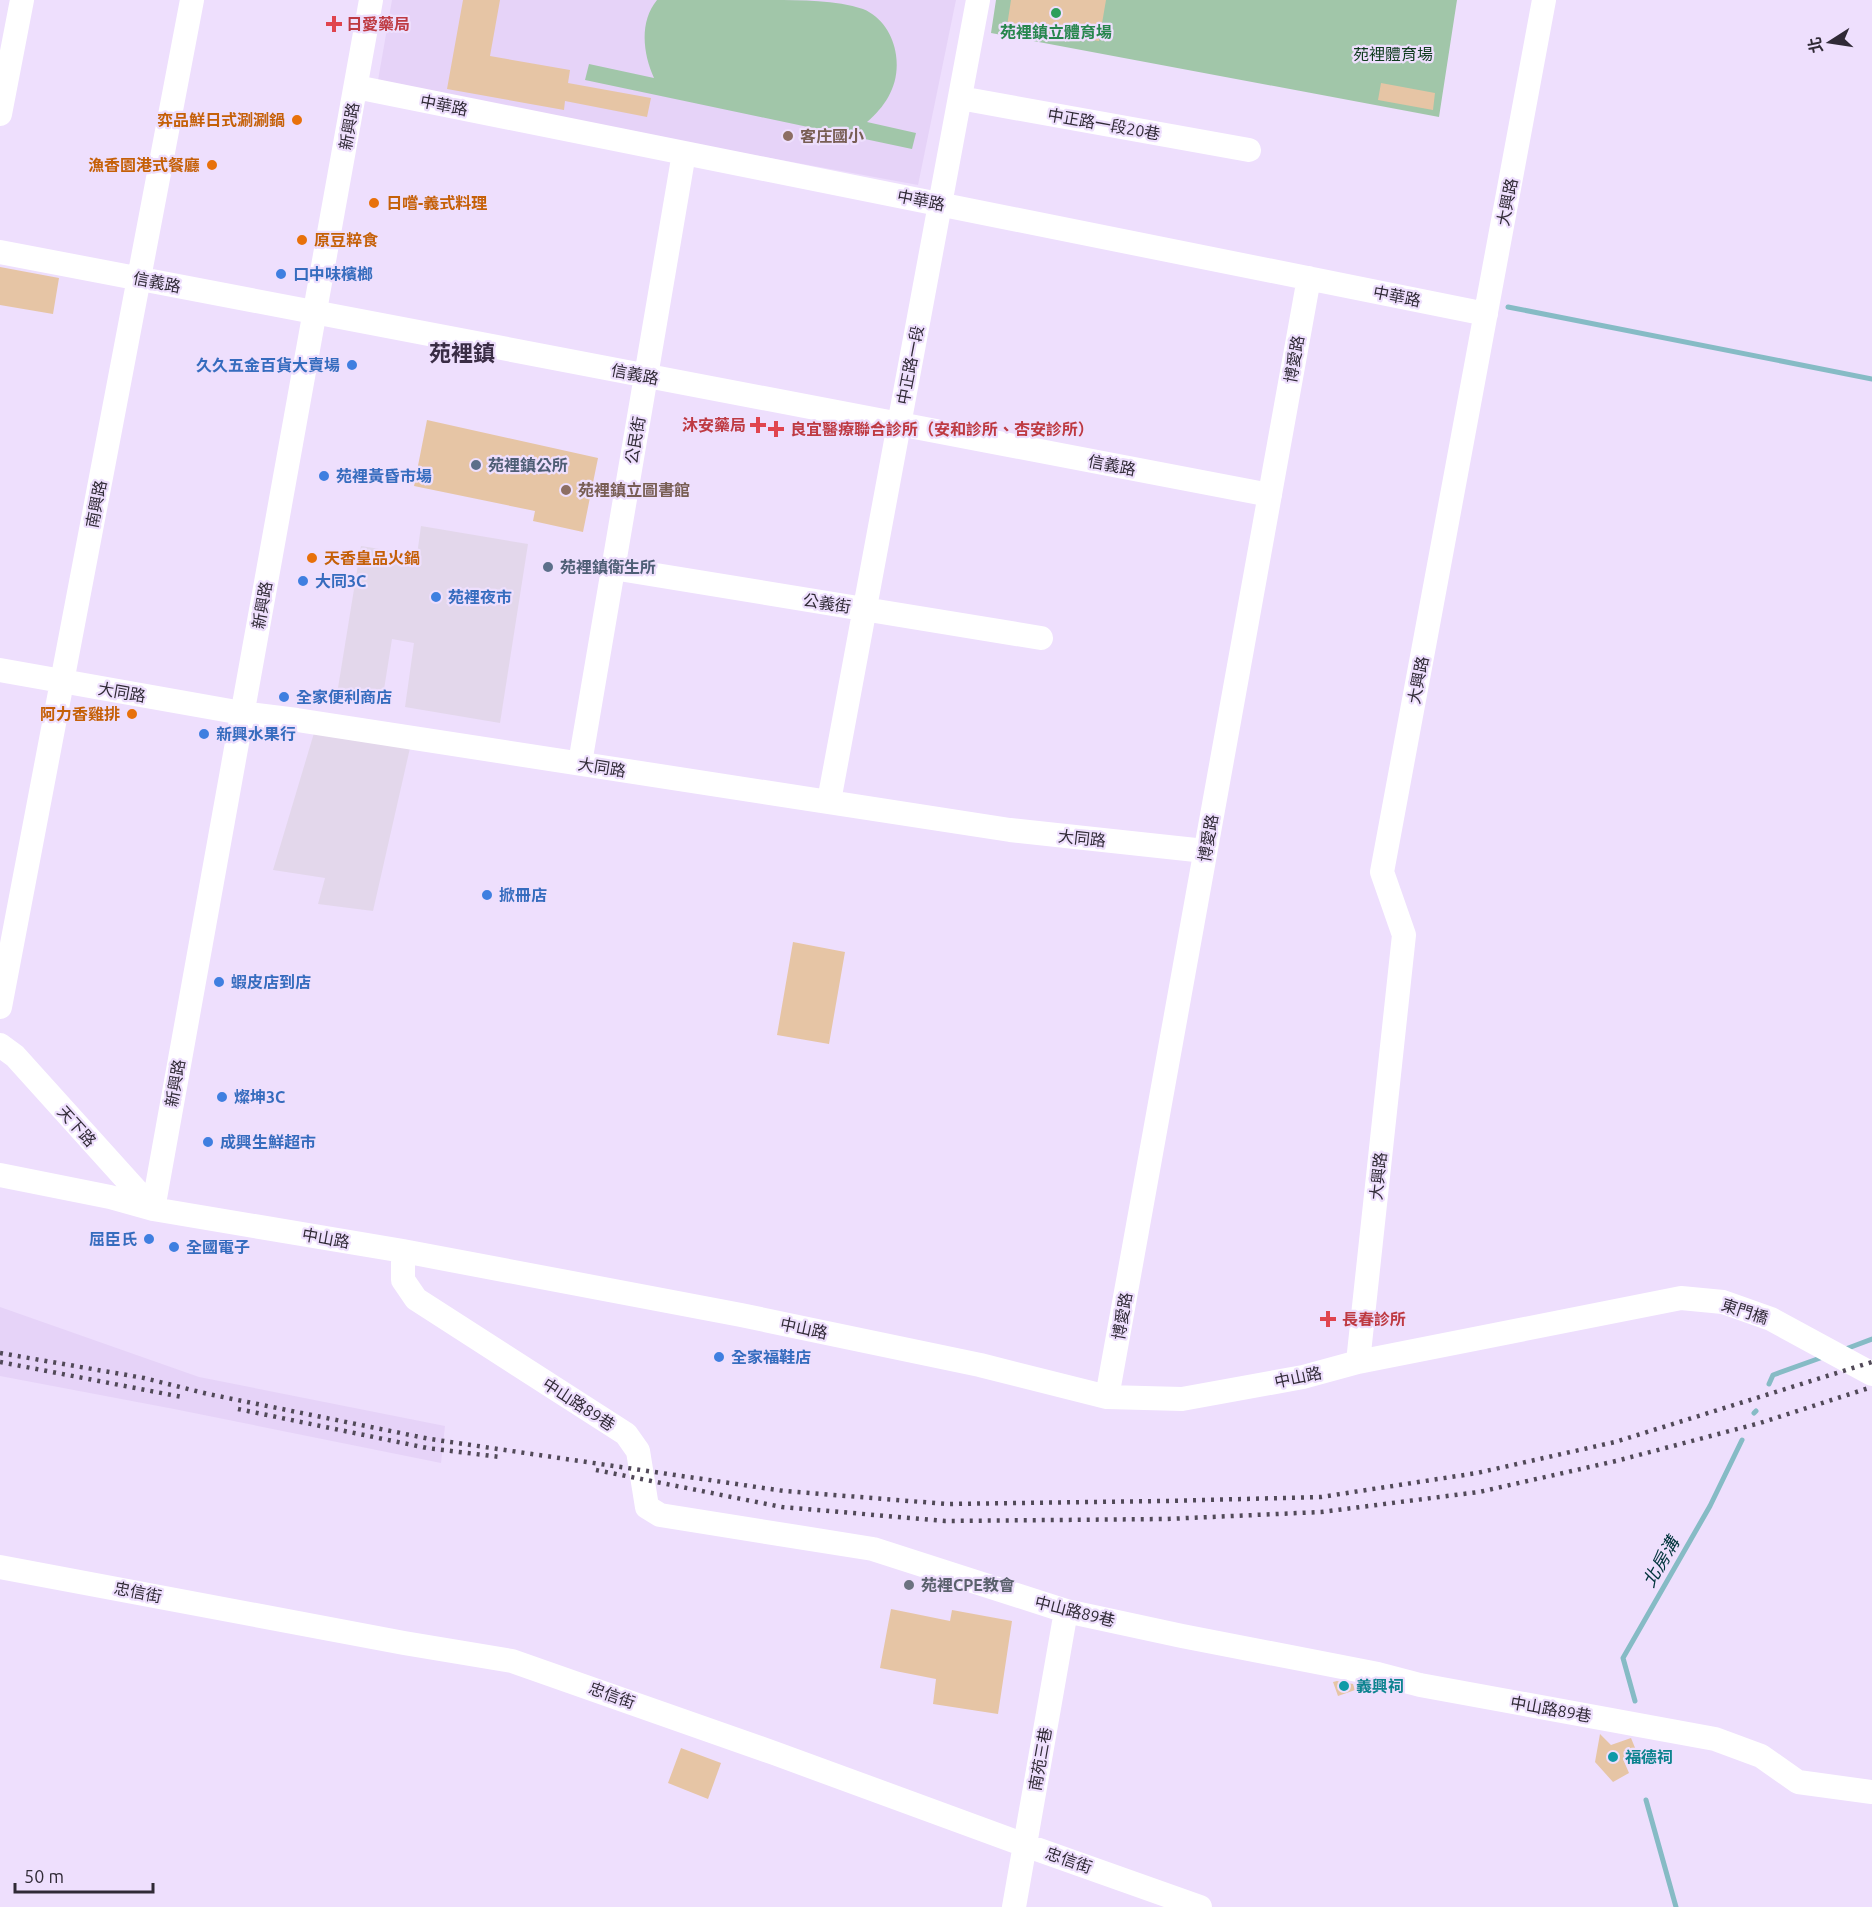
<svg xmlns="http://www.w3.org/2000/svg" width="1872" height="1907" font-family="Ubuntu,'Noto Sans TC',sans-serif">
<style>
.commercial{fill:#e3d7eb}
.built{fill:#e6d3f8}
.green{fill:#a1c6a9}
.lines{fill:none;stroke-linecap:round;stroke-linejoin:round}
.stream{stroke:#86bbc5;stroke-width:5}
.building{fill:#e6c5a5}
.minor{stroke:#fff;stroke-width:24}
.rail{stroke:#514958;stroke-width:4.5;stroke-dasharray:3 6;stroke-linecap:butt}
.leisure-dot{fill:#2e9e5b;stroke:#eedffd;stroke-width:2}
.health-dot{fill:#e0444e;stroke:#eedffd;stroke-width:2}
.food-dot{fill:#e8710a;stroke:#eedffd;stroke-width:2}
.education-dot{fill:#8d6e63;stroke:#eedffd;stroke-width:2}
.shop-dot{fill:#3f7fe0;stroke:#eedffd;stroke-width:2}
.service-dot{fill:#5c6f8a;stroke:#eedffd;stroke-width:2}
.worship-dot{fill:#6b7280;stroke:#eedffd;stroke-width:2}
.culture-dot{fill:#0f9aa8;stroke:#eedffd;stroke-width:2}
.labels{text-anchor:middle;stroke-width:4.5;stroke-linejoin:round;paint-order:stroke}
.health-label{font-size:16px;font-weight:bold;fill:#be3a42;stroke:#eedffd;text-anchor:start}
.leisure-label{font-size:16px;font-weight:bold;fill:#27864d;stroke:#eedffd}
.park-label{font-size:16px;fill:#0f3b1e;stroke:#eedffd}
.street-label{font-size:16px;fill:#302a36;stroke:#eedffd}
.food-label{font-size:16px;font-weight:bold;fill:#c56008;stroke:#eedffd;text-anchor:end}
.education-label{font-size:16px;font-weight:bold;fill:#785e54;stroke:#eedffd;text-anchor:start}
.shop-label{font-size:16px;font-weight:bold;fill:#366cbe;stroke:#eedffd;text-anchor:start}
.service-label{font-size:16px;font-weight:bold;fill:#4e5e75;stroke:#eedffd;text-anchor:start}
.worship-label{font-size:16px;font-weight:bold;fill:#5b616d;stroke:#eedffd;text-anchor:start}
.culture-label{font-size:16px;font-weight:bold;fill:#0d838f;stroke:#eedffd;text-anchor:start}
.water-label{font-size:18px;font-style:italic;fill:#00333b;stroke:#eedffd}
.district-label{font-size:22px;font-weight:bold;fill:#3a2d45;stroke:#eedffd}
</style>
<rect width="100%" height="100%" fill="#eedffd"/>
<path class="commercial" d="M 421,526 L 528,544 L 500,723 L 405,707 L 414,643 L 392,639 L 382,702 L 337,694 L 361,546 L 417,555 Z
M 314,733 L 410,748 L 373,911 L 318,904 L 325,878 L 273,870 Z"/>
<path class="built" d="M 392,0 L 956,0 L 918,185 L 377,86 Z
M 0,1307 L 199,1377 L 445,1426 L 441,1463 L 174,1409 L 0,1376 Z"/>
<path class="green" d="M 657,0 C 696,0 734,0 772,0 C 801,0 836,0 863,9 C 882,17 893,35 896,55 C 900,83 887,105 867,122 L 916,133 L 912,149 L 585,80 L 589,64 L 654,78 C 643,54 639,22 657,0 Z
M 996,0 L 1457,0 L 1439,117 L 991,33 Z"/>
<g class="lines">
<path class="stream" d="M 1508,307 L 1872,379
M 1843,1350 L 1872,1339
M 1769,1384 L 1773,1375 L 1823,1357
M 1754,1413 L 1756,1411
M 1635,1701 L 1623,1658 L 1710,1506 L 1742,1440
M 1646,1800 L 1676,1907"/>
</g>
<path class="building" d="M 463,0 L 500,0 L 490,56 L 570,70 L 568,83 L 651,98 L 647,117 L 565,101 L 564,110 L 447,89 Z
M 1011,0 L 1106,0 L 1099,41 L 1007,26 Z
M 1381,83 L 1435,93 L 1433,110 L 1378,100 Z
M 0,267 L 59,278 L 53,314 L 0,305 Z
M 427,420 L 598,458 L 583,532 L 533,521 L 535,511 L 414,486 Z
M 793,942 L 845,952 L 829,1044 L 777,1035 Z
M 891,1609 L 950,1621 L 952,1610 L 1012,1621 L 998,1714 L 933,1704 L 936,1679 L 880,1668 Z
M 1337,1681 L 1353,1684 L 1355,1690 L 1338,1696 L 1333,1682 Z
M 1600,1734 L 1611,1745 L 1631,1738 L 1638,1755 L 1623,1759 L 1629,1773 L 1613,1782 L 1595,1762 Z
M 681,1748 L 721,1763 L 708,1799 L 668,1783 Z"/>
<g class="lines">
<path class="minor" d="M 356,87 L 1486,314
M 960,98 L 1249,150
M 0,114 L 22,0
M 0,252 L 1270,495
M 613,568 L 1041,638
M 0,670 L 242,713 L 297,720 L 1010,830 L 1205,851
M 580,763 L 684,153
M 829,801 L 978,0
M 0,1007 L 192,0
M 0,1045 L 15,1056 L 153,1209
M 0,1175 L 110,1197 L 153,1209 L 403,1251 L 741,1315 L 980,1365 L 1107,1397 L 1182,1399 L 1303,1377 L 1358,1362 L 1681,1298 L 1723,1302 L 1771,1319 L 1872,1374
M 153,1209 L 371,0
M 403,1251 L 403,1280 L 416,1299 L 626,1434 L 638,1451 L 647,1507 L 660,1515 L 873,1549 L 1066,1611 L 1182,1636 L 1378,1674 L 1420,1685 L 1715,1739 L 1761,1756 L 1798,1782 L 1872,1792
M 1358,1362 L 1404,935 L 1382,872 L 1544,0
M 1107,1397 L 1309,278
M 0,1567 L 404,1643 L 512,1661 L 774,1753 L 1025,1845 L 1200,1907
M 1014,1907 L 1066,1611"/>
<path class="rail" d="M 0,1353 L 144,1378 L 208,1394 L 430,1439 L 784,1491 L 947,1504 L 1166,1501 L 1321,1497 L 1477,1473 L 1615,1442 L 1872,1362
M 0,1362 L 182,1397
M 238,1409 L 427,1448 L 500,1457
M 596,1470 L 782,1507 L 945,1521 L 1166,1519 L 1321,1512 L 1479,1492 L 1616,1461 L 1760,1423 L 1872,1387"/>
</g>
<circle class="leisure-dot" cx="1056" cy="13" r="6"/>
<g class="health-dot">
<path d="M331 15h6v6h6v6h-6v6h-6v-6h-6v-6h6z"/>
<path d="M755 416h6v6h6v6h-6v6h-6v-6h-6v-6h6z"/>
<path d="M773 420h6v6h6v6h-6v6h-6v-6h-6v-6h6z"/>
<path d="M1325 1310h6v6h6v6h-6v6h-6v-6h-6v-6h6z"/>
</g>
<g class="food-dot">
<circle cx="297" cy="120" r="6"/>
<circle cx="212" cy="165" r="6"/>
<circle cx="374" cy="203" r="6"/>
<circle cx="302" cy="240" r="6"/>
<circle cx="312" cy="558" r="6"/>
<circle cx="132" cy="714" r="6"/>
</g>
<g class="education-dot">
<circle cx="788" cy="136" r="6"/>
<circle cx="566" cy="490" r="6"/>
</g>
<g class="shop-dot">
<circle cx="281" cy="274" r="6"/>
<circle cx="352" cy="365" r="6"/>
<circle cx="324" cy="476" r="6"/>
<circle cx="303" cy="581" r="6"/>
<circle cx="436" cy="597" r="6"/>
<circle cx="284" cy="697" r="6"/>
<circle cx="204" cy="734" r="6"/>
<circle cx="487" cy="895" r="6"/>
<circle cx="219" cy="982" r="6"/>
<circle cx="222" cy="1097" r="6"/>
<circle cx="208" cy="1142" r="6"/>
<circle cx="149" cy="1239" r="6"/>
<circle cx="174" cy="1247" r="6"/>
<circle cx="719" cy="1357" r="6"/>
</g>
<g class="service-dot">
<circle cx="476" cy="465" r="6"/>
<circle cx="548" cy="567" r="6"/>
</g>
<circle class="worship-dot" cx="909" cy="1585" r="6"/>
<g class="culture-dot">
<circle cx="1344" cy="1686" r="6"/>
<circle cx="1613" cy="1757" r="6"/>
</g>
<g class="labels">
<g class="health-label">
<text x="346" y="30">日愛藥局</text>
<text x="746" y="431" text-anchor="end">沐安藥局</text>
<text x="790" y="435">良宜醫療聯合診所（安和診所、杏安診所）</text>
<text x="1342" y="1325">長春診所</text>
</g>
<g class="leisure-label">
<text x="1056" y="38">苑裡鎮立體育場</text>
</g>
<g class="park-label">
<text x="1393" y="60">苑裡體育場</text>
</g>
<g class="street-label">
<text transform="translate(444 105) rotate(11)" y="6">中華路</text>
<text transform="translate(1104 124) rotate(10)" y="6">中正路一段20巷</text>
<text transform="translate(349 126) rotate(-80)" y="6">新興路</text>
<text transform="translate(921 200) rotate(11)" y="6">中華路</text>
<text transform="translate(1507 202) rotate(-79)" y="6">大興路</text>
<text transform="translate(157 282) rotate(11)" y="6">信義路</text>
<text transform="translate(1397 296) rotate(11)" y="6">中華路</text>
<text transform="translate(1294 359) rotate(-80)" y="6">博愛路</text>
<text transform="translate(910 365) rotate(-79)" y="6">中正路一段</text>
<text transform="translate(635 374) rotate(11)" y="6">信義路</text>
<text transform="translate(635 440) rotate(-80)" y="6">公民街</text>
<text transform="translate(1112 465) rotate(11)" y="6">信義路</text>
<text transform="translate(96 504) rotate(-79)" y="6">南興路</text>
<text transform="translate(827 603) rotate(9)" y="6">公義街</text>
<text transform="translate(262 605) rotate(-80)" y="6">新興路</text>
<text transform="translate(1418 680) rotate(-79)" y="6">大興路</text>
<text transform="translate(122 692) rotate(10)" y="6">大同路</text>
<text transform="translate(602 767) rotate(9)" y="6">大同路</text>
<text transform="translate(1082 838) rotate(6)" y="6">大同路</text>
<text transform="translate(1208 838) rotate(-80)" y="6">博愛路</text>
<text transform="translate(175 1083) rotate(-80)" y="6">新興路</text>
<text transform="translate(77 1126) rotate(48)" y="6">天下路</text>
<text transform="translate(1378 1176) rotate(-84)" y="6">大興路</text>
<text transform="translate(326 1238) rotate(10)" y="6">中山路</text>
<text transform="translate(1745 1311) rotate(18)" y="6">東門橋</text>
<text transform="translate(1122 1316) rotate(-80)" y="6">博愛路</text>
<text transform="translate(804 1328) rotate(12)" y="6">中山路</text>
<text transform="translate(1298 1377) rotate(-12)" y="6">中山路</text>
<text transform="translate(579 1404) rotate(33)" y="6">中山路89巷</text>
<text transform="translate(138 1592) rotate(11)" y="6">忠信街</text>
<text transform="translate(1075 1611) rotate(14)" y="6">中山路89巷</text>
<text transform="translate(612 1695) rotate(20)" y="6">忠信街</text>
<text transform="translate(1551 1709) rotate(10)" y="6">中山路89巷</text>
<text transform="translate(1040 1759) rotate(-80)" y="6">南苑三巷</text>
<text transform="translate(1069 1860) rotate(19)" y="6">忠信街</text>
</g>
<g class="food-label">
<text x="285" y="126">弈品鮮日式涮涮鍋</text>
<text x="200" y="171">漁香園港式餐廳</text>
<text x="386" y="209" text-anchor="start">日嚐-義式料理</text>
<text x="314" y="246" text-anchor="start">原豆粹食</text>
<text x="324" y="564" text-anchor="start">天香皇品火鍋</text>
<text x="120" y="720">阿力香雞排</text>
</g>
<g class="education-label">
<text x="800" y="142">客庄國小</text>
<text x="578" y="496">苑裡鎮立圖書館</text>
</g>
<g class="shop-label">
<text x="293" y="280">口中味檳榔</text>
<text x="340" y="371" text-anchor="end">久久五金百貨大賣場</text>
<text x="336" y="482">苑裡黃昏市場</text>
<text x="315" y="587">大同3C</text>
<text x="448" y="603">苑裡夜市</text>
<text x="296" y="703">全家便利商店</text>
<text x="216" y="740">新興水果行</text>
<text x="499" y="901">掀冊店</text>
<text x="231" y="988">蝦皮店到店</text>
<text x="234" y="1103">燦坤3C</text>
<text x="220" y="1148">成興生鮮超市</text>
<text x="137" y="1245" text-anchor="end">屈臣氏</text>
<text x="186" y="1253">全國電子</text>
<text x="731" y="1363">全家福鞋店</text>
</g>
<g class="service-label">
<text x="488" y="471">苑裡鎮公所</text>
<text x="560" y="573">苑裡鎮衛生所</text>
</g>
<g class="worship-label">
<text x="921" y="1591">苑裡CPE教會</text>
</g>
<g class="culture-label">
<text x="1356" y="1692">義興祠</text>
<text x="1625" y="1763">福德祠</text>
</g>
<g class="water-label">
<text transform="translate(1661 1562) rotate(-60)" y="6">北房溝</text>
</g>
<g class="district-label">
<text x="462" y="361">苑裡鎮</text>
</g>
</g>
<g transform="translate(1830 42) rotate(258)" stroke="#eedffd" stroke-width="4.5" paint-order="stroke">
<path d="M0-4.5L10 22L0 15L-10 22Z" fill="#302a36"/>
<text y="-9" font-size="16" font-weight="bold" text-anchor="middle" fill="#302a36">北</text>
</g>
<path d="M15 1883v9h138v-9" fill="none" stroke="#302a36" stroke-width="3"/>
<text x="24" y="1883" font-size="18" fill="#302a36" stroke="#eedffd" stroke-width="4.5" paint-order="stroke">50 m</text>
</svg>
